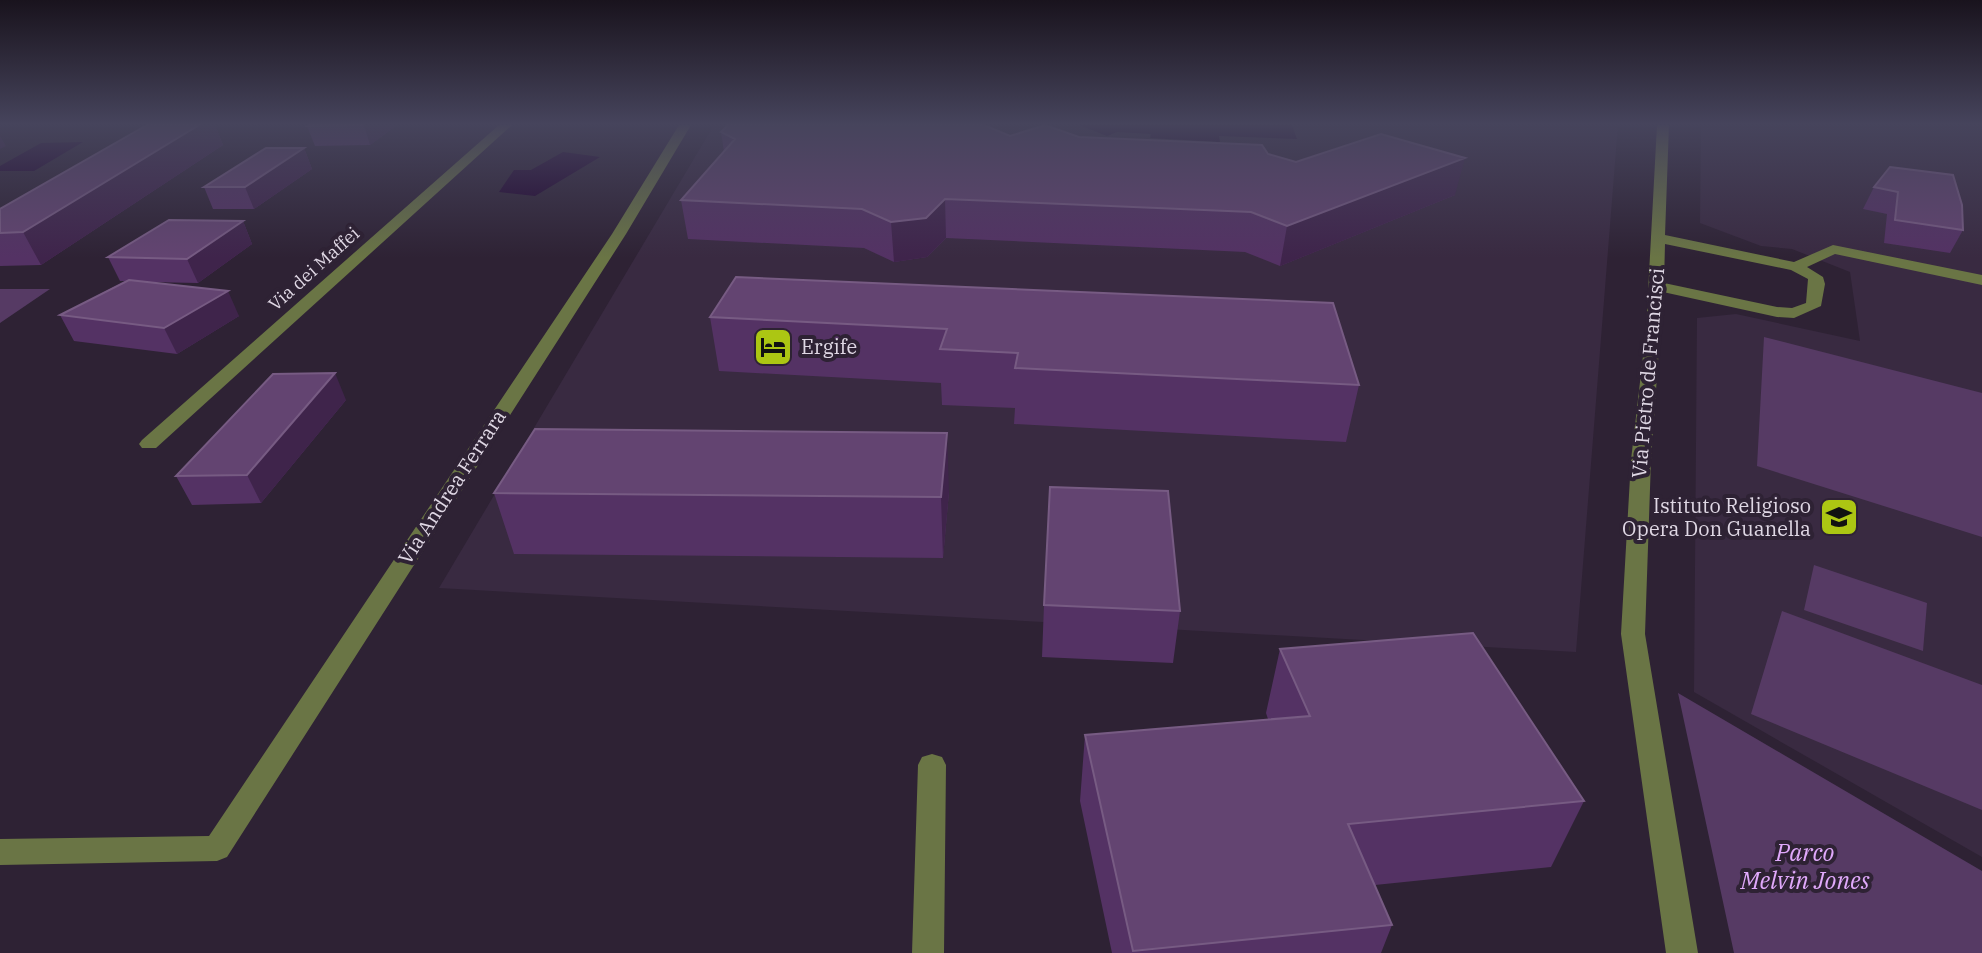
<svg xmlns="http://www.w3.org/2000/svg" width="1982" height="953" font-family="'IBM Plex Serif',serif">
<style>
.built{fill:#392a41}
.green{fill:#563a64}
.water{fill:#1f002d}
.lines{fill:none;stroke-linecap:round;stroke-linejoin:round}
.minor{fill:#6a7545;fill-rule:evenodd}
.wall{fill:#543264}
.shaded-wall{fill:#3f244b}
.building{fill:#634471;stroke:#775b83;stroke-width:2}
.labels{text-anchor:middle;stroke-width:8;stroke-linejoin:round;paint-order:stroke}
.far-street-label{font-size:18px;fill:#dfd7e4;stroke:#2e2234}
.poi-label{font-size:20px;fill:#dfd7e4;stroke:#2e2234;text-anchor:start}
.street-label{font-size:20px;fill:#dfd7e4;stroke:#2e2234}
.near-park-label{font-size:24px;font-style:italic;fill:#e0a9fb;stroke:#2e2234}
</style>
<rect width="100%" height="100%" fill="#2e2234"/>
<path class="built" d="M 714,125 L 1618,125 L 1576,652 L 439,588 Z
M 1701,125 L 1982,125 L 1982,857 L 1694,692 L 1697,318 L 1736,314 L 1860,341 L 1850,272 L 1792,249 L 1761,246 L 1700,223 Z"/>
<path class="green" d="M 0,289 L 50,289 L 0,323 Z
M 1764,337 L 1982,393 L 1982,537 L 1757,466 Z
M 1814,565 L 1927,603 L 1923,651 L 1804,610 Z
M 1782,611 L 1982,685 L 1982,810 L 1751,714 Z
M 1678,693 L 1982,871 L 1982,953 L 1734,953 Z"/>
<path class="water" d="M 1079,125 L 1292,125 L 1297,139 L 1219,136 L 1220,142 L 1150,138 L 1151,134 L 1117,132 L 1107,136 Z
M 83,142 L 34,171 L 0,171 L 0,166 L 41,143 Z
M 563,152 L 600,157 L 535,196 L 499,192 L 514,170 L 531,170 Z"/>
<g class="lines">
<path class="minor" d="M 499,125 L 512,125 L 156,448 L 142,448 L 139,444 L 142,440 Z
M 679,125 L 691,125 L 626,234 L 227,857 L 217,861 L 0,865 L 0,839 L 209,836 L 612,234 Z
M 1657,125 L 1669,125 L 1665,235 L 1794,262 L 1833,245 L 1982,275 L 1982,285 L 1835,254 L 1807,267 L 1823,277 L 1825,284 L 1821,306 L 1794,318 L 1777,317 L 1663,292 L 1651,460 L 1645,634 L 1698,953 L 1666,953 L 1621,634 L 1631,460 L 1646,330 ZM 1665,244 L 1791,270 L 1808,279 L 1806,303 L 1792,308 L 1777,307 L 1664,283 Z
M 932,754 L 942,757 L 946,765 L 944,953 L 912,953 L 918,765 L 922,757 Z"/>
</g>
<path class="wall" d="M 147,125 L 215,125 L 223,145 L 41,265 L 0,266 L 0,209 Z
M 397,125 L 370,145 L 315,146 L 307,126 Z
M 721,132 L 1079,137 L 1268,154 L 1296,162 L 1455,195 L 1280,266 L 1245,252 L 946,238 L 927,257 L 894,262 L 864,248 L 688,239 L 681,200 L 724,152 Z
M 304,148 L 312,169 L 254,209 L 213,209 L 204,187 Z
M 1890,167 L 1963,230 L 1950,253 L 1884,243 L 1887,214 L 1863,209 L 1874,187 Z
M 243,221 L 252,244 L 198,283 L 148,282 L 239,316 L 177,354 L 74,341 L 60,315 L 125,281 L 120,281 L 108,257 Z
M 736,277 L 1359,385 L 1346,442 L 1014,424 L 1015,408 L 942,405 L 941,383 L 719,371 L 710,317 Z
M 346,400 L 261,503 L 192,505 L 176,476 Z
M 949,492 L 943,558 L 514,554 L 494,493 Z
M 1044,605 L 1180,611 L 1173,663 L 1042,657 Z
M 1280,649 L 1584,801 L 1551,867 L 1375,885 L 1392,925 L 1381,953 L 1112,953 L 1080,801 L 1085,735 L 1268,719 L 1266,713 Z"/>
<path class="shaded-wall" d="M 199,125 L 215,125 L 223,145 L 41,265 L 23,232 Z
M 364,125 L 397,125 L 370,145 Z
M 0,136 L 6,146 L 0,149 Z
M 304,148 L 312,169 L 254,209 L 245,187 Z
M 1465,158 L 1455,195 L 1280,266 L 1287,226 Z
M 945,199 L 946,238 L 927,257 L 894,262 L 891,222 Z
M 243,221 L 252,244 L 198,283 L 187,259 Z
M 228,291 L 239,316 L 177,354 L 164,328 Z
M 335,373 L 346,400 L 261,503 L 247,475 Z
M 947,433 L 949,492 L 943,558 L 941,497 Z"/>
<path class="building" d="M 147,125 L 199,125 L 23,232 L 0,233 L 0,209 Z
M 308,125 L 364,125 L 307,126 Z
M 728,125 L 984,125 L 1010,136 L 1045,125 L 1079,137 L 1262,145 L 1268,154 L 1296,162 L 1381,134 L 1465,158 L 1287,226 L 1251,212 L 945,199 L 926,218 L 891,222 L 862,209 L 681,200 L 735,139 L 721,132 Z
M 266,148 L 304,148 L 245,187 L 204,187 Z
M 1890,167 L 1953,175 L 1962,205 L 1963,230 L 1895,220 L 1898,192 L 1874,187 Z
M 169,220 L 243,221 L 187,259 L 108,257 Z
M 736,277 L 1333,303 L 1359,385 L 1015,368 L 1018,353 L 940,349 L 947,329 L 710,317 Z
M 129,280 L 228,291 L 164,328 L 60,315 Z
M 335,373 L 247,475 L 176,476 L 273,374 Z
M 535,429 L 947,433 L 941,497 L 494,493 Z
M 1050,487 L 1168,491 L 1180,611 L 1044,605 Z
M 1473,633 L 1584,801 L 1348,824 L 1392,925 L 1133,951 L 1085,735 L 1310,716 L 1280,649 Z"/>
<linearGradient id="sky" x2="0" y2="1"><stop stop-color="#19131d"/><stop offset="0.48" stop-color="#46445c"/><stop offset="1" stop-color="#46445c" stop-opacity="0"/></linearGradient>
<rect width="1982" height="258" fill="url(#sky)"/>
<defs>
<symbol id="hotel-square" viewBox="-11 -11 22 22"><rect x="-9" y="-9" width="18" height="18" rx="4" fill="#acc613" stroke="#2e2234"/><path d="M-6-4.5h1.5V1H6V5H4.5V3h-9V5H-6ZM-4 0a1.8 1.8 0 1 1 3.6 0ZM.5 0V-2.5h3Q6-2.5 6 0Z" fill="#111"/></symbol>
<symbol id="school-square" viewBox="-11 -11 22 22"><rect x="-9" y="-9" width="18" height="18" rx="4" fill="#acc613" stroke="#2e2234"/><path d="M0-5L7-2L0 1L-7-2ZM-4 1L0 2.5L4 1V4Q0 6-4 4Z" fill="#111"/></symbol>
</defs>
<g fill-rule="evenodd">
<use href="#hotel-square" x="751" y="325" width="44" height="44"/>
<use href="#school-square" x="1817" y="495" width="44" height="44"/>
</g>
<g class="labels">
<g class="far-street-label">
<text transform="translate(314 269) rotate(-42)" y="6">Via dei Maffei</text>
</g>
<g class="poi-label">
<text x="801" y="354">Ergife</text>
<text x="1811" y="513" text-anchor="end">Istituto Religioso<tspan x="1811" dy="23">Opera Don Guanella</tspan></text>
</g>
<g class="street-label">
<text transform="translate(1648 373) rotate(-85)" y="7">Via Pietro de Francisci</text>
<text transform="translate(452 487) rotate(-57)" y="7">Via Andrea Ferrara</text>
</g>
<g class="near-park-label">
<text x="1805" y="861">Parco<tspan x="1805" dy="28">Melvin Jones</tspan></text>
</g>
</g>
</svg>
